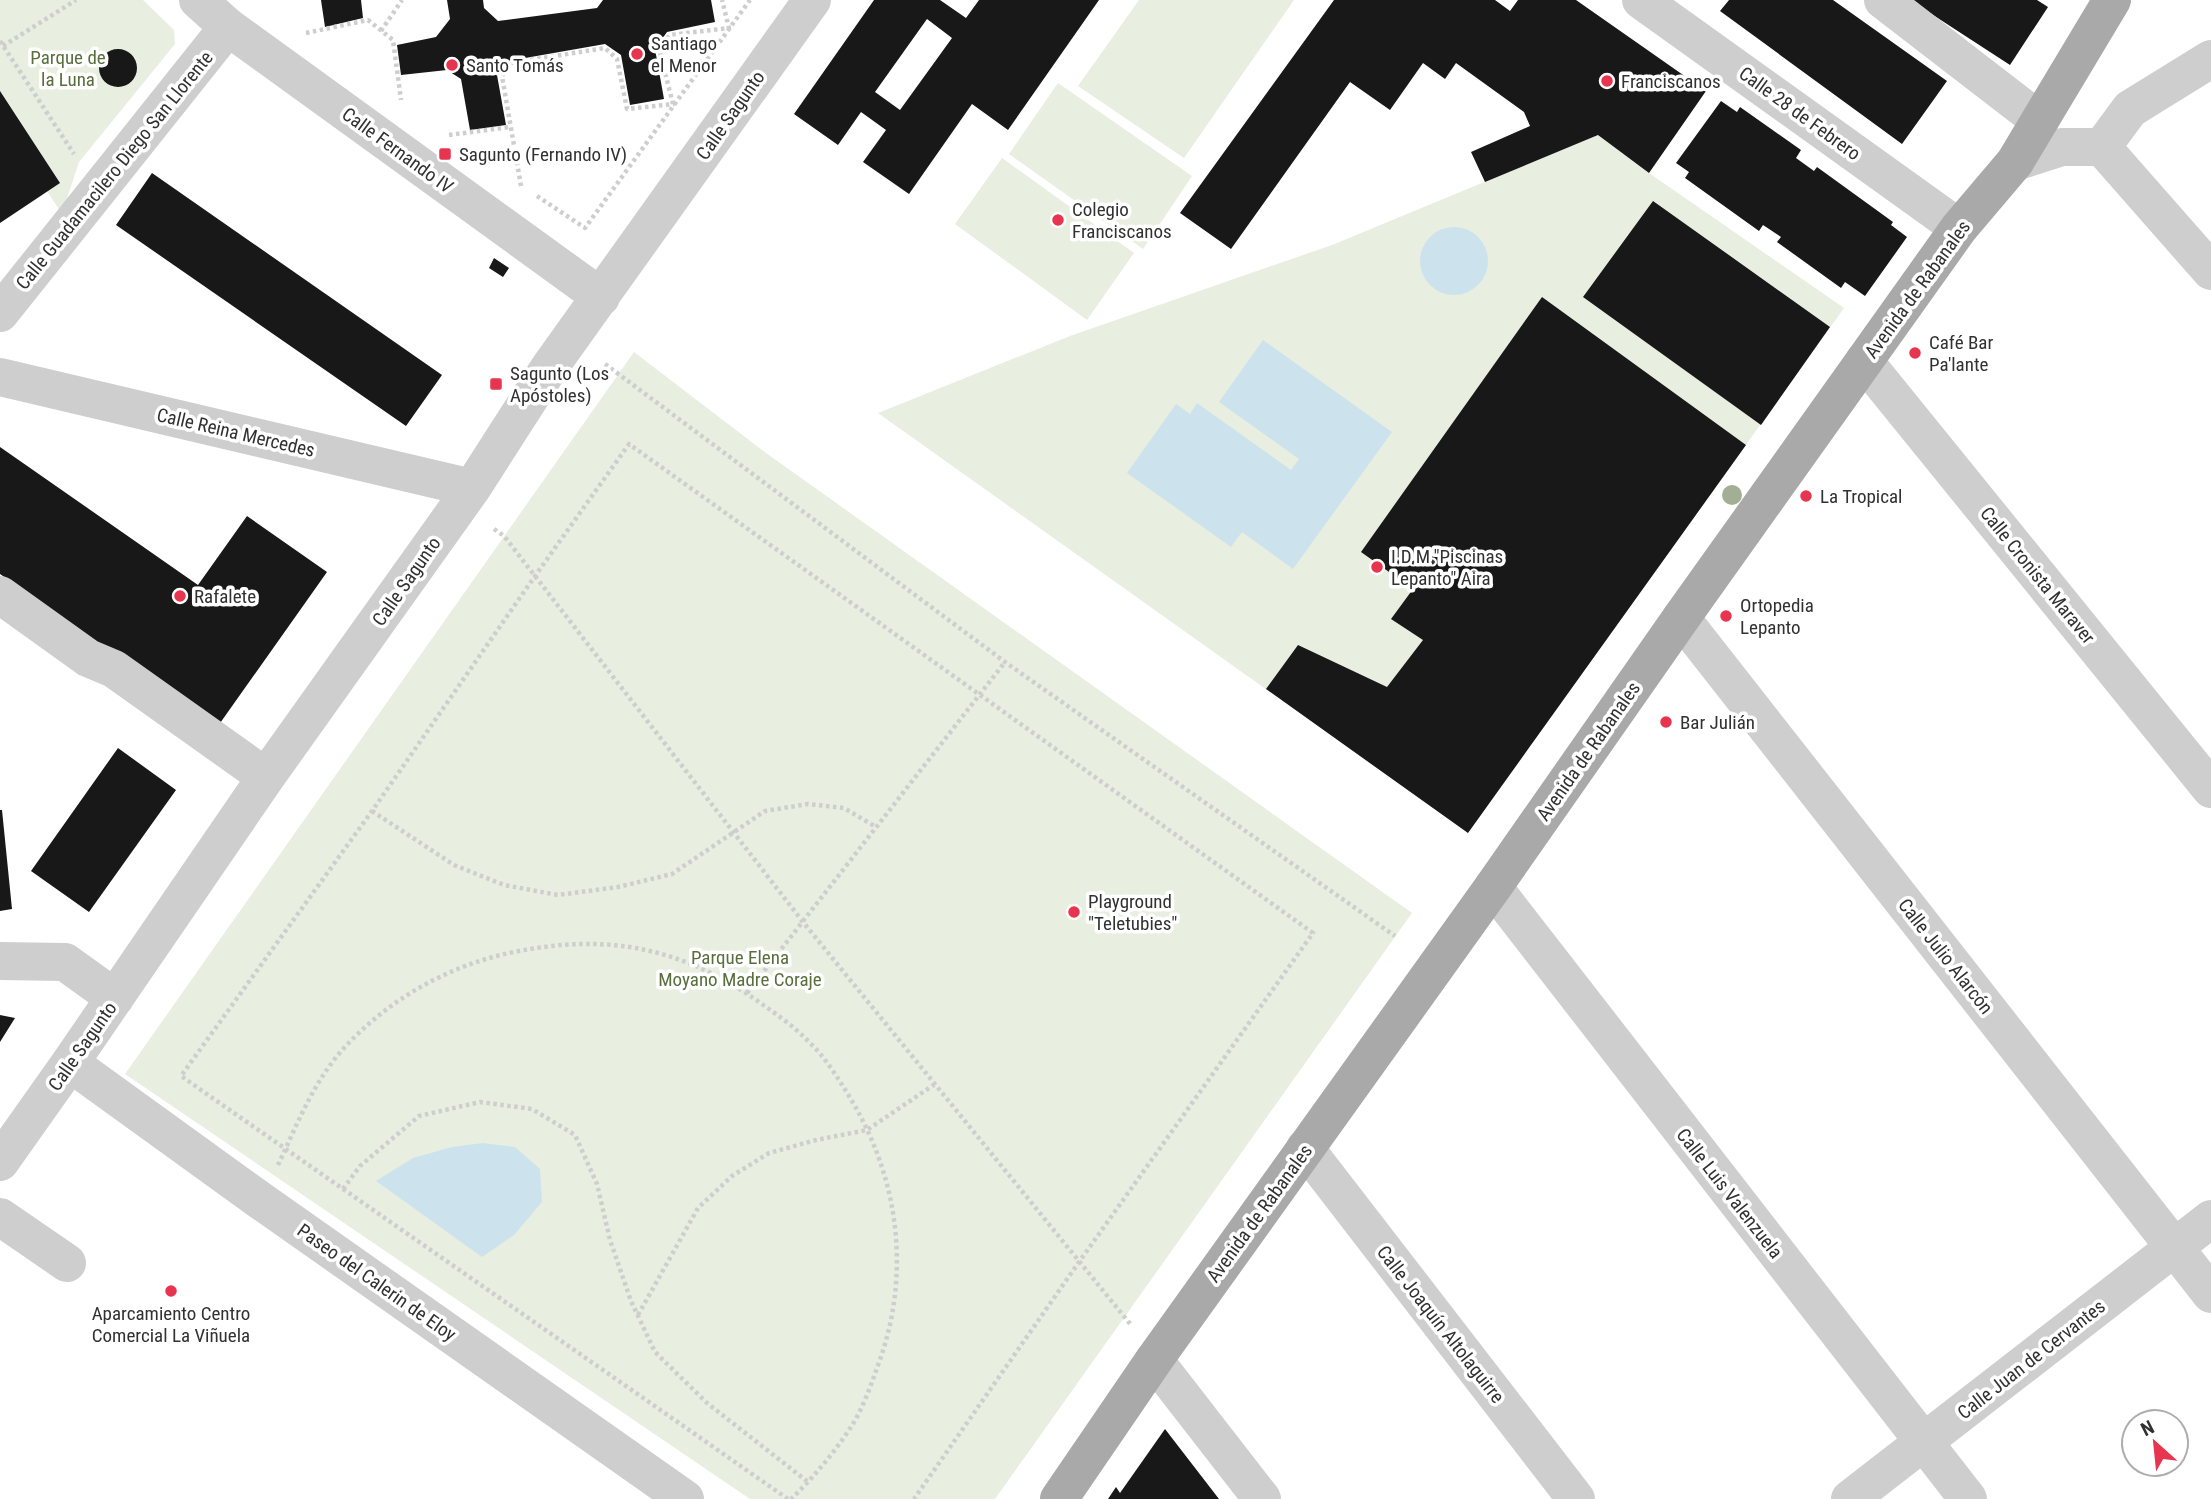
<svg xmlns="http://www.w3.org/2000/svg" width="2211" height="1499" font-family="'Roboto Condensed',sans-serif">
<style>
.green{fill:#e8eee0}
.water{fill:#cce3ed}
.building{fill:#181818;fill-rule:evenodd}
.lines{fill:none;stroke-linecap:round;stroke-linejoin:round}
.path{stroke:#cecece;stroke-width:4.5;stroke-dasharray:3.5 3.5;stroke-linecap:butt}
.minor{stroke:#cecece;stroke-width:38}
.major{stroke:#a9a9a9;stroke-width:38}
.tree{fill:#a3af94}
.poi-dot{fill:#e7344f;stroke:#fff;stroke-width:2.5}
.labels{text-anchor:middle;stroke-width:7;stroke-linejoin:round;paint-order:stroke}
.poi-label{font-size:19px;fill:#313131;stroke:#fff;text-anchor:start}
.park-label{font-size:19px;fill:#586e3d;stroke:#fff}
.street-label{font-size:19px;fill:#313131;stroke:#fff}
</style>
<rect width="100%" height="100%" fill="#fff"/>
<path class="green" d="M 0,0 L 143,0 L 174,30 L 175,44 L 79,162 L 62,214 L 0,120 Z
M 1139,0 L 1294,0 L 1184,158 L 1078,86 Z
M 1058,83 L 1192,176 L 1143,249 L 1009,154 Z
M 1598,135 L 1649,173 L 1844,308 L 1468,833 L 878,413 L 1070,336 L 1332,245 Z
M 1002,158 L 1134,253 L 1087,320 L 955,224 Z
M 634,352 L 766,453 L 1412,913 L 995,1499 L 750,1499 L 125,1074 Z"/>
<path class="water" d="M1420 261a34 34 0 1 1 68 0a34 34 0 1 1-68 0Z
M 1263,340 L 1392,432 L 1293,569 L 1242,532 L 1231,547 L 1127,473 L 1176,404 L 1190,414 L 1197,403 L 1291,470 L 1299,459 L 1219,402 Z
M 483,1143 L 515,1147 L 540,1169 L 542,1202 L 514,1235 L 482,1257 L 376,1181 L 413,1158 L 452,1147 Z"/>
<path class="building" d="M 321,0 L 361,0 L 363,18 L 325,27 Z
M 447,0 L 483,0 L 484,8 L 498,21 L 597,8 L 603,0 L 711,0 L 715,22 L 667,32 L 655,49 L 664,99 L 630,105 L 621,55 L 605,44 L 508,61 L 497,75 L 506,125 L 470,130 L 461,79 L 447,70 L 401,75 L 397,45 L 436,37 L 450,19 Z
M 874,0 L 940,0 L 966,18 L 979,0 L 1099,0 L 1008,130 L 972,104 L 909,194 L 863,162 L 886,130 L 861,112 L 838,145 L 794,114 ZM 927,19 L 952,38 L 900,110 L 875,92 Z
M 1334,0 L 1495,0 L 1510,11 L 1518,0 L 1576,0 L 1706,91 L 1649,173 L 1598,135 L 1485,182 L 1471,152 L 1530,126 L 1524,112 L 1456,63 L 1445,79 L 1423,63 L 1390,110 L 1350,82 L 1231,249 L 1180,213 Z
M 1729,0 L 1833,0 L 1947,81 L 1902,144 L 1720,11 Z
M 1910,0 L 2037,0 L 2048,7 L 2010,65 Z
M99 68a19 19 0 1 1 38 0a19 19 0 1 1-38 0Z
M 0,91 L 60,183 L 0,223 Z
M 1721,101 L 1737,112 L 1740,107 L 1801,150 L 1796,158 L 1814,171 L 1817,167 L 1893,222 L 1891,225 L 1907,237 L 1865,296 L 1845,282 L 1841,288 L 1777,242 L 1781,237 L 1763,225 L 1759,231 L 1685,178 L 1689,172 L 1676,163 Z
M 152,173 L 442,375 L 406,426 L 116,225 Z
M 1653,201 L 1830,327 L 1761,425 L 1583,297 Z
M 494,258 L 509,268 L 503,277 L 489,268 Z
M 1542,297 L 1746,445 L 1468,833 L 1266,689 L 1298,645 L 1387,687 L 1423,640 L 1391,619 L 1413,589 L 1361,552 Z
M 0,447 L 198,585 L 247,516 L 327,572 L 218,726 L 0,574 Z
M 118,748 L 176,790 L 89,912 L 31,871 Z
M 0,810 L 2,810 L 12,909 L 0,911 Z
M 0,1015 L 15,1018 L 0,1042 Z
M 1165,1429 L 1219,1499 L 1108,1499 L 1116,1487 L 1120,1493 Z"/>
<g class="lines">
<path class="path" d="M 381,31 L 402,0
M 306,33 L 368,20 L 393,40 L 401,100
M 0,41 L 74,154
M 3,46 L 76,0
M 449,135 L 510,127
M 521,186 L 502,76 L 511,63 L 605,48 L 617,59 L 627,109 L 673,104 L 659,49 L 670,35 L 729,28 L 722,0
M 537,196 L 585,228 L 750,0
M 605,364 L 1005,662 L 1395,936
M 494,529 L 504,536 L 535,576 L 803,922 L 1131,1325
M 372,811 L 454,865 L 504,885 L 558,895 L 618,887 L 672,874 L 765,811 L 808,804 L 844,808 L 876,827
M 747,993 L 1005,662
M 278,1165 C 297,1125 313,1082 344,1048 C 389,999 449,965 514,952 C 607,933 681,947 759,1002 C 776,1014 794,1026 809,1042 C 823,1055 834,1072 844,1088 C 899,1173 913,1273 877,1368 C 870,1388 862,1410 851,1427 C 834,1453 813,1478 791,1499
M 343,1189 L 360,1166 L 419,1116 L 480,1102 L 532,1109 L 575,1135 L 597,1184 L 610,1240 L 631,1301 L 655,1352 L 707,1403 L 808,1482
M 638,1315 L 698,1208 L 732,1176 L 769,1153 L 816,1140 L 867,1130 L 935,1084
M 788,1499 L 181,1076 L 372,811 L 535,576 L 629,444 L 1313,933 L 1079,1262 L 914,1499"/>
<path class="minor" d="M 198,0 L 228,27 L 601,297
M 1641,0 L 1959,228
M 1883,0 L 2040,121
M 2102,147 L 2130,109 L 2211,59
M 2015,162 L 2062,147 L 2102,147 L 2211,271
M 0,313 L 228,27
M 1864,361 L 2211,789
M 0,377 L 472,488
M 0,595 L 88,658 L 114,669 L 266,777
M 1681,618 L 2211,1294
M 1493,887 L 1968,1499
M 0,961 L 65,962 L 115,998
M 70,1063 L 261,1201 L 685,1499
M 1305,1148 L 1576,1499
M 0,1162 L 70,1063 L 266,777 L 472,488 L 549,368 L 812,0
M 0,1217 L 67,1263
M 1154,1360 L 1262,1499
M 1850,1499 L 2211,1219"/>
<path class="major" d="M 1059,1499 L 1154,1360 L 1493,887 L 1681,618 L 1959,228 L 2015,162 L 2112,0"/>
</g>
<circle class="tree" cx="1732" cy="495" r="10"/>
<g class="poi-dot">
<circle cx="637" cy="54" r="7"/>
<circle cx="452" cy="65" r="7"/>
<circle cx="1607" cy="81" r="7"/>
<rect x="438" y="147" width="14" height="14" rx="3.5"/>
<circle cx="1058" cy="220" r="7"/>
<circle cx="1915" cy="353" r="7"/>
<rect x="489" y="377" width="14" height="14" rx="3.5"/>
<circle cx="1806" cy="496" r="7"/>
<circle cx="1377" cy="567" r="7"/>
<circle cx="180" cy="596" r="7"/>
<circle cx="1726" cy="616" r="7"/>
<circle cx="1666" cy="722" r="7"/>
<circle cx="1074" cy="912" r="7"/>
<circle cx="171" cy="1291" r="7"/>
</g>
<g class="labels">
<g class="poi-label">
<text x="651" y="50">Santiago<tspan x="651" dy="22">el Menor</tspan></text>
<text x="466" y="72">Santo Tomás</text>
<text x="1621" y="88">Franciscanos</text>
<text x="459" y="161">Sagunto (Fernando IV)</text>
<text x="1072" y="216">Colegio<tspan x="1072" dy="22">Franciscanos</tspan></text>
<text x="1929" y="349">Café Bar<tspan x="1929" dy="22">Pa'lante</tspan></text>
<text x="510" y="380">Sagunto (Los<tspan x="510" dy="22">Apóstoles)</tspan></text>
<text x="1820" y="503">La Tropical</text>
<text x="1391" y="563">I.D.M."Piscinas<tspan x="1391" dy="22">Lepanto" Aira</tspan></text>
<text x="194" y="603">Rafalete</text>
<text x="1740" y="612">Ortopedia<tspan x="1740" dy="22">Lepanto</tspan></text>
<text x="1680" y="729">Bar Julián</text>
<text x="1088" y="908">Playground<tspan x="1088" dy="22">"Teletubies"</tspan></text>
<text x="171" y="1320" text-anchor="middle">Aparcamiento Centro<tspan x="171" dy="22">Comercial La Viñuela</tspan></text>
</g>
<g class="park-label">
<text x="68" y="64">Parque de<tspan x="68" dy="22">la Luna</tspan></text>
<text x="740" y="964">Parque Elena<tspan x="740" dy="22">Moyano Madre Coraje</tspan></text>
</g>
<g class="street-label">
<text transform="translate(1800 113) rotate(36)" y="7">Calle 28 de Febrero</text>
<text transform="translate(730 115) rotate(-55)" y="7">Calle Sagunto</text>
<text transform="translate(398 150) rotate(36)" y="7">Calle Fernando IV</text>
<text transform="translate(114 170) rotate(-51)" y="7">Calle Guadamacilero Diego San Llorente</text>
<text transform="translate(1917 289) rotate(-54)" y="7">Avenida de Rabanales</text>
<text transform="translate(236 432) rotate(13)" y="7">Calle Reina Mercedes</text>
<text transform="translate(2038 575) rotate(51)" y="7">Calle Cronista Maraver</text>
<text transform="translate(406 581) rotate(-55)" y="7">Calle Sagunto</text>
<text transform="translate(1588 751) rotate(-55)" y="7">Avenida de Rabanales</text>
<text transform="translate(1946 956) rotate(52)" y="7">Calle Julio Alarcón</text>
<text transform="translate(82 1046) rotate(-55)" y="7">Calle Sagunto</text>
<text transform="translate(1730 1193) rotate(52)" y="7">Calle Luis Valenzuela</text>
<text transform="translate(1259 1213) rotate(-54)" y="7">Avenida de Rabanales</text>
<text transform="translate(377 1282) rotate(35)" y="7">Paseo del Calerin de Eloy</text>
<text transform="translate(1441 1324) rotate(52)" y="7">Calle Joaquín Altolaguirre</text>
<text transform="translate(2031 1359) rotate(-38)" y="7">Calle Juan de Cervantes</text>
</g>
</g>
<g transform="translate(2155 1443) rotate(333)"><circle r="33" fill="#ffffff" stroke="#adadad" stroke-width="2"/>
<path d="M0-5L12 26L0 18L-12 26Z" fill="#e7344f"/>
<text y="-10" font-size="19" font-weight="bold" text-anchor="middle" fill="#313131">N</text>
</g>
</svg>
